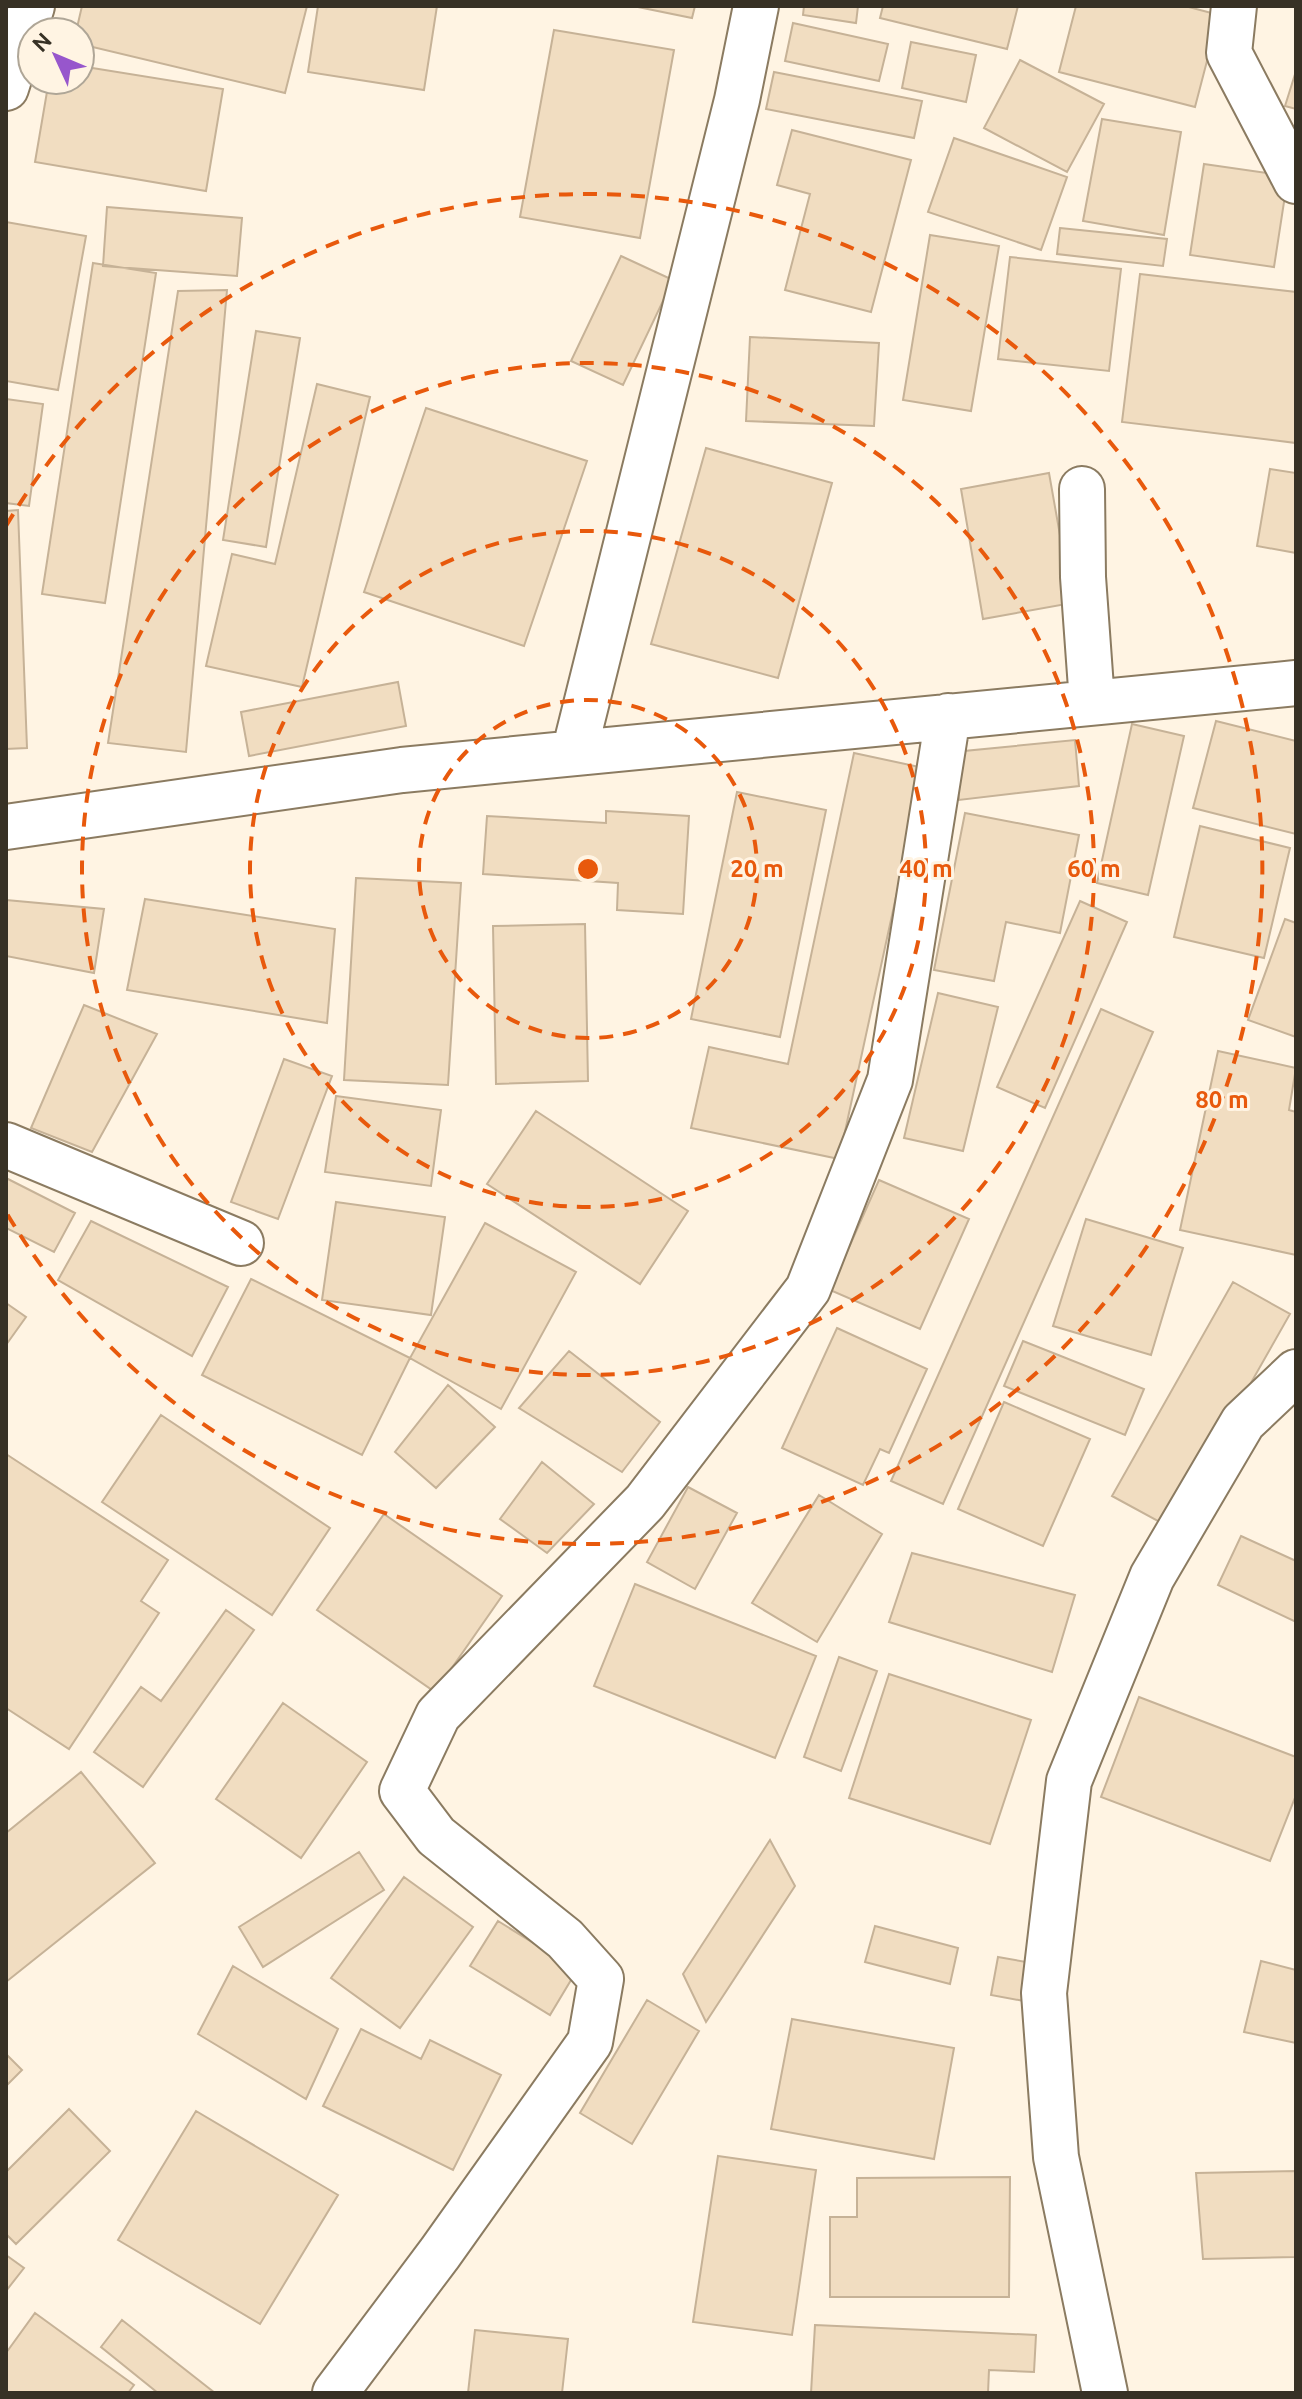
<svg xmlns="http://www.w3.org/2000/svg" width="1302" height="2399" font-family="Ubuntu,sans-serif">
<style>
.building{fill:#f1ddc1;stroke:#c6b297;stroke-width:2}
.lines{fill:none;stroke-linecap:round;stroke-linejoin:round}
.street-casing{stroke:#8b7b61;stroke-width:48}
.street{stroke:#fff;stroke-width:44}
.ring{fill:none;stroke:#e8590c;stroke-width:4;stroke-dasharray:14 10}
.centre{fill:#e8590c;stroke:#fff4e3;stroke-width:4}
.ring-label{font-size:24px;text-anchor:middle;font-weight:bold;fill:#e8590c;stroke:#fff4e3;stroke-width:6;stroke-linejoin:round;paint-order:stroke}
</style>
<rect width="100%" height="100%" fill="#fff4e3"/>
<path class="building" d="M 82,6 L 307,6 L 285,93 L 80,44 L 80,32 L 76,32 Z
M 318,6 L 437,6 L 424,90 L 308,72 Z
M 633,6 L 695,6 L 692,18 Z
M 804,6 L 858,6 L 856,23 L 803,15 Z
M 883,6 L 1018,6 L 1007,49 L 880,18 Z
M 1076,6 L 1185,6 L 1219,15 L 1195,107 L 1059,72 Z
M 793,23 L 888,44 L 879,81 L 785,61 Z
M 554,30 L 674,50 L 640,238 L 520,217 Z
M 911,42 L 976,55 L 966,102 L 902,88 Z
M 1020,60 L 1104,104 L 1067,172 L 984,128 Z
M 80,66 L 223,89 L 206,191 L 35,162 L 49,80 L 80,80 Z
M 1296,71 L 1296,109 L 1285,106 Z
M 774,72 L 922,101 L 914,138 L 766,109 Z
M 1102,119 L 1181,132 L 1164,235 L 1083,221 Z
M 792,130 L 911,160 L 871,312 L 785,290 L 810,194 L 777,185 Z
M 954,138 L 1067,177 L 1041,250 L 928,212 Z
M 1204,164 L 1288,176 L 1274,267 L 1190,255 Z
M 107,207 L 242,218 L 237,276 L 103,266 Z
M 6,222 L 86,236 L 58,390 L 6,381 Z
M 1060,228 L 1167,239 L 1163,266 L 1057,254 Z
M 930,235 L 999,246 L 971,411 L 903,400 Z
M 621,256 L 673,280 L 623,385 L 571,361 Z
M 1010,257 L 1121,269 L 1109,371 L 998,359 Z
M 93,263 L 156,273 L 105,603 L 42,594 Z
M 1140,274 L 1296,292 L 1296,443 L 1122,422 Z
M 227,290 L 186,752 L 108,743 L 178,291 Z
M 256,331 L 300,338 L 266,547 L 223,540 Z
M 750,337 L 879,343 L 874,426 L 746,421 Z
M 317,384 L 370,397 L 302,687 L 206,666 L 232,554 L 275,564 Z
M 6,399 L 43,404 L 29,506 L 6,503 Z
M 426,408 L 587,461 L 524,646 L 364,592 Z
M 706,448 L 832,483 L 778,678 L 651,644 Z
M 1270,469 L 1296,473 L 1296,553 L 1257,546 Z
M 1049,473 L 1072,603 L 983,619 L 961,489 Z
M 18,510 L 27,748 L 6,749 L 6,511 Z
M 398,682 L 406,726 L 249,756 L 241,712 Z
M 1216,721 L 1296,741 L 1296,834 L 1193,808 Z
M 1132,724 L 1184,736 L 1148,895 L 1097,883 Z
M 1075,740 L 1079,786 L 959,800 L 954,752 Z
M 854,753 L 924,768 L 839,1159 L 691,1128 L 709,1047 L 788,1064 Z
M 737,792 L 826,810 L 780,1037 L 691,1019 Z
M 606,811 L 689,816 L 683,914 L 617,910 L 618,883 L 483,874 L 487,816 L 606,823 Z
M 965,813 L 1079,835 L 1060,933 L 1006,922 L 994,981 L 934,970 Z
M 1200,826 L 1290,848 L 1264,958 L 1174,937 Z
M 356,878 L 461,883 L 448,1085 L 344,1080 Z
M 145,899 L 335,929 L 327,1023 L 127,990 Z
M 6,900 L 104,909 L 94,973 L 6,956 Z
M 1080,901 L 1127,922 L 1045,1108 L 997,1087 Z
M 1285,919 L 1296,923 L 1296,1037 L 1248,1020 Z
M 585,924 L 588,1081 L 496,1084 L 493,926 Z
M 938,993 L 998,1007 L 963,1151 L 904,1138 Z
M 84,1005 L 157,1034 L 92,1152 L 31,1128 Z
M 1101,1009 L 1153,1032 L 943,1504 L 891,1481 Z
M 1218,1051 L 1296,1068 L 1289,1110 L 1296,1112 L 1296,1255 L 1180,1230 Z
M 284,1059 L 332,1076 L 278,1219 L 231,1202 Z
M 336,1096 L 441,1110 L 431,1186 L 325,1172 Z
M 536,1111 L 688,1211 L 640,1284 L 487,1184 Z
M 6,1178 L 75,1213 L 54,1252 L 6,1228 Z
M 879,1180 L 969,1219 L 920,1329 L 830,1290 Z
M 336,1202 L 445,1217 L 431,1315 L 322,1300 Z
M 1086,1219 L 1183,1248 L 1151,1355 L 1053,1326 Z
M 91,1221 L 228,1287 L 192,1356 L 58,1280 Z
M 485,1223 L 576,1272 L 501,1409 L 410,1358 Z
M 251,1279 L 410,1358 L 362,1455 L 202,1375 Z
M 1233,1282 L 1290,1314 L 1169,1527 L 1112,1496 Z
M 6,1303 L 26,1317 L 6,1345 Z
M 837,1328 L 927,1369 L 889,1453 L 880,1449 L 863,1485 L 782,1448 Z
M 1023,1341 L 1144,1389 L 1125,1435 L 1004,1386 Z
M 569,1351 L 660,1422 L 622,1472 L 519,1408 Z
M 448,1385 L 495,1427 L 436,1488 L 395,1452 Z
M 1004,1402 L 1090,1439 L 1043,1546 L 958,1509 Z
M 161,1415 L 330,1528 L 272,1615 L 102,1502 Z
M 6,1454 L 168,1560 L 141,1601 L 159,1613 L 69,1749 L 6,1708 Z
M 542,1462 L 594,1504 L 547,1553 L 500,1519 Z
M 688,1487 L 737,1513 L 695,1589 L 647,1562 Z
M 819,1495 L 882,1534 L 817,1642 L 752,1603 Z
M 384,1514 L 502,1596 L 435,1692 L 317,1610 Z
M 1241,1536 L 1296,1561 L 1296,1622 L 1218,1585 Z
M 912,1553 L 1075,1595 L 1052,1672 L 889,1622 Z
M 635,1584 L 816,1656 L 775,1758 L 594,1686 Z
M 226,1610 L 254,1630 L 143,1787 L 94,1752 L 141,1687 L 161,1701 Z
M 839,1657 L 877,1671 L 841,1771 L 804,1757 Z
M 889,1674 L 1031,1720 L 990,1844 L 849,1798 Z
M 1139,1697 L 1296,1757 L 1296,1795 L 1270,1861 L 1101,1797 Z
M 283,1703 L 367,1762 L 301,1858 L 216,1799 Z
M 81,1772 L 155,1863 L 6,1982 L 6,1833 Z
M 770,1840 L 795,1886 L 706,2022 L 683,1974 Z
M 359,1852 L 384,1890 L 263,1967 L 239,1927 Z
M 404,1877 L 473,1927 L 400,2028 L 331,1978 Z
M 498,1921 L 577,1970 L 550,2015 L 470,1966 Z
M 875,1926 L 958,1948 L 950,1984 L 865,1962 Z
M 998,1957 L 1032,1963 L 1024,2001 L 991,1995 Z
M 1261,1961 L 1296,1970 L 1296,2043 L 1244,2032 Z
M 233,1966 L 338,2029 L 306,2099 L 198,2034 Z
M 647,2000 L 699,2031 L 632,2144 L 580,2113 Z
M 792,2019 L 954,2048 L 934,2159 L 771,2129 Z
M 361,2029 L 421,2059 L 430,2040 L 501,2075 L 453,2170 L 323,2106 Z
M 6,2054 L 22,2070 L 6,2086 Z
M 69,2109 L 110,2151 L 16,2244 L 6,2234 L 6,2172 Z
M 196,2111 L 338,2195 L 260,2324 L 118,2240 Z
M 718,2156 L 816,2170 L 792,2335 L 693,2322 Z
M 1296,2171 L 1296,2257 L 1203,2259 L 1196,2173 Z
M 1010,2177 L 1009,2297 L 830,2297 L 830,2217 L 857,2217 L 857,2178 Z
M 6,2255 L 24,2268 L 6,2291 Z
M 35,2313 L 134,2385 L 128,2393 L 6,2393 L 6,2353 Z
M 122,2320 L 215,2393 L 158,2393 L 101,2347 Z
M 815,2325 L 1036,2335 L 1034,2372 L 989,2370 L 988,2393 L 811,2393 Z
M 475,2330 L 568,2339 L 562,2393 L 468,2393 Z"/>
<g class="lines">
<defs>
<path id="street" d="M 1234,6 L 1229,53 L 1296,181
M 6,88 L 32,6
M 1082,489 L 1083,577 L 1092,702
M 574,753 L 737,100 L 756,6
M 6,827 L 402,770 L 1296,683
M 6,1145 L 241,1243
M 335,2393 L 440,2253 L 590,2042 L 601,1979 L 565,1939 L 436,1836 L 402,1791 L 438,1715 L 645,1502 L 808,1289 L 890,1080 L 948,716
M 1105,2393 L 1056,2157 L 1044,1993 L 1069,1781 L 1152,1577 L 1243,1422 L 1296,1372"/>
</defs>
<use href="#street" class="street-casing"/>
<use href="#street" class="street"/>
</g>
<g class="ring">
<circle cx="588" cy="869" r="169"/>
<circle cx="588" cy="869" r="338"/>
<circle cx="588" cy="869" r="506"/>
<path d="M6 526A675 675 0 1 1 6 1212"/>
</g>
<circle cx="588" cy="869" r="12" class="centre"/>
<g class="ring-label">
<text x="757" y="877">20 m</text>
<text x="926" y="877">40 m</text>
<text x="1094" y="877">60 m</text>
<text x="1222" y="1108">80 m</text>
</g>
<rect width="1302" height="2399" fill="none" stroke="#373125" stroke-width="16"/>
<g transform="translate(56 56) rotate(314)"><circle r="38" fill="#fff4e3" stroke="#afa697" stroke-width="2"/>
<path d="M0-6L14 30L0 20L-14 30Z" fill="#9756cc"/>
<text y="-12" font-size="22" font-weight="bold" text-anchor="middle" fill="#373125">N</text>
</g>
</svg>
